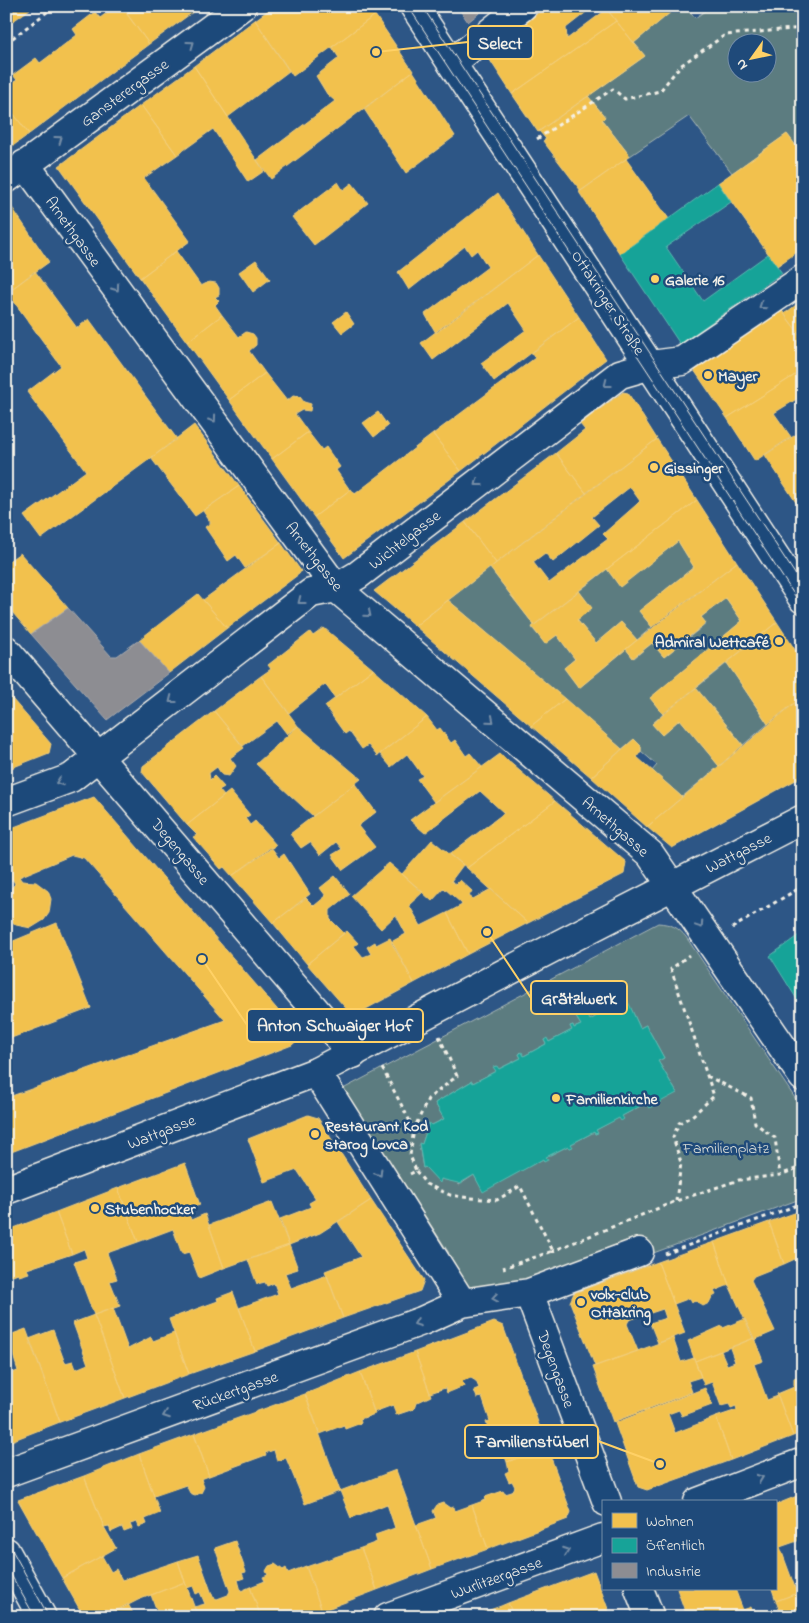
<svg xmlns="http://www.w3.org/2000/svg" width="809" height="1623" font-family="'Indie Flower',sans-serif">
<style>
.green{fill:#5c7c80;stroke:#a8b6b4;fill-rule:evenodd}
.homes{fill:#f2c14e;stroke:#f3cf7c;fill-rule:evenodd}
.public{fill:#17a398;stroke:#59bab0}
.industry{fill:#8d8d92;stroke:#acabac}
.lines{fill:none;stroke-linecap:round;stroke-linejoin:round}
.minor-casing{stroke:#f4f1e8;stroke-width:31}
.tertiary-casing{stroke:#f4f1e8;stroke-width:31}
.secondary-casing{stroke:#f4f1e8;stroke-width:31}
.path{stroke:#f4f1e8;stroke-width:3;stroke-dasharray:4 4;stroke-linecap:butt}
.minor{stroke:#1f4a7a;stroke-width:28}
.tertiary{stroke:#1f4a7a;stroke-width:28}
.secondary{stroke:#1f4a7a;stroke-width:28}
.tram{stroke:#f4f1e8;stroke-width:1}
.oneway{stroke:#748da6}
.poi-dot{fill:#ffd166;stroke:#1f4a7a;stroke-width:2}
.labels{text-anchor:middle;stroke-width:5;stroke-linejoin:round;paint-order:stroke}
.street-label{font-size:16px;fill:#f4f1e8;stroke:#1f4a7a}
.poi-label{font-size:16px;font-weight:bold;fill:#f4f1e8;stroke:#1f4a7a;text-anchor:start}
.park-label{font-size:16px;fill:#dddfd8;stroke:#1f4a7a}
.leader{fill:none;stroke:#ffd166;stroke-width:2}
.callout-dot{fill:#ffd166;stroke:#1f4a7a;stroke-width:2}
.callout{fill:#1f4a7a;stroke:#ffd166;stroke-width:2}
.callout-label{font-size:18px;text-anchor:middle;font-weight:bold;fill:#f4f1e8}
</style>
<rect width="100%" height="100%" fill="#2d5686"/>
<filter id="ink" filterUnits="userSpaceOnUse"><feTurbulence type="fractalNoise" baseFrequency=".02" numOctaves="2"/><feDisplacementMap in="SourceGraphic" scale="10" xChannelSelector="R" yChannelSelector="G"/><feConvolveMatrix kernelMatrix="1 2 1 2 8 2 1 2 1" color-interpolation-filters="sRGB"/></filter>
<g filter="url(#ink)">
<path class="green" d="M 678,6 L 686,6 L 695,18 L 712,6 L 803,6 L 803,155 L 787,134 L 732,173 L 689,116 L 630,156 L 602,120 L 605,117 L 588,96 L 645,56 L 634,43 ZM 736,42 L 766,42 L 766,72 L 736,72 Z
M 678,541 L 694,567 L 639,611 L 652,627 L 637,640 L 621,622 L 596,643 L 577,620 L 591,608 L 579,591 L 607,569 L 620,586 Z
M 490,568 L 534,625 L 532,628 L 545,643 L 557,635 L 575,659 L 564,668 L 579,688 L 626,649 L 634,658 L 652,643 L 664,657 L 706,624 L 701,617 L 726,598 L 742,621 L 651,698 L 663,714 L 652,724 L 662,735 L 680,719 L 719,766 L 682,797 L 652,771 L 657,765 L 641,751 L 641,746 L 633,740 L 622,749 L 448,600 Z
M 727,663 L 768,724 L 743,745 L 696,688 Z
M 658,923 C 671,924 678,927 686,937 L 803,1110 L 803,1198 L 542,1294 L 482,1291 L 468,1288 L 444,1259 L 449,1253 L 343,1089 ZM 625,996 L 640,1028 L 646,1025 L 664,1058 L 658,1061 L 677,1093 L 646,1103 L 596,1130 L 597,1133 L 595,1134 L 594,1132 L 571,1144 L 572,1147 L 570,1148 L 568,1146 L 546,1157 L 544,1162 L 543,1159 L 483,1191 L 474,1175 L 459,1185 L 458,1182 L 441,1179 L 440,1182 L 425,1167 L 423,1168 L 419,1144 L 422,1144 L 429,1124 L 432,1125 L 444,1119 L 435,1103 L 472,1081 L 473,1083 L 496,1071 L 494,1067 L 496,1066 L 499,1069 L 521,1058 L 519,1054 L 521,1052 L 524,1056 L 546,1044 L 544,1040 L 547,1039 L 549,1042 L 572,1030 L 570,1026 L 573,1025 L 574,1028 L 581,1025 L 576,1017 L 585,1012 L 590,1020 L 599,1015 L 597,1010 Z"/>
<path class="homes" d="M 6,6 L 29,6 L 30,9 L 6,26 Z
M 116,6 L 121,6 L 149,44 L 29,134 L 6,104 L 6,88 L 17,80 L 13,75 L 36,58 L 40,63 L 77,35 L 73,29 L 95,12 L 100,18 Z
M 121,6 L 195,6 L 197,9 L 149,44 Z
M 274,6 L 370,6 L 375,15 L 293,76 L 255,20 Z
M 547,6 L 594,6 L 566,28 L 567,39 L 607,9 L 616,21 L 512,94 L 486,54 Z
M 604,6 L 678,6 L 634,43 Z
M 375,15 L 413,71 L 271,179 L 257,160 L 335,101 L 327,94 L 316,76 L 339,58 L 332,47 Z
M 255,20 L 289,71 L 228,117 L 194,66 Z
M 616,21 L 645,56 L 538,132 L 512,94 Z
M 194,66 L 264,171 L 248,182 L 213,129 L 177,155 L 141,105 Z
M 413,71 L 455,136 L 406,173 L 364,109 Z
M 588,96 L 605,117 L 602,120 L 630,156 L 581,191 L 543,141 L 546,139 L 539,131 Z
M 6,104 L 29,134 L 6,151 Z
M 141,105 L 177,155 L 144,178 L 190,241 L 140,278 L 59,166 Z
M 787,134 L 803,155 L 803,248 L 777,266 L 718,183 Z
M 626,159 L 669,219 L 620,254 L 579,192 Z
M 338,182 L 343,190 L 352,183 L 368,203 L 314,245 L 292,217 Z
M 498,193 L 538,255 L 436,333 L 425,314 L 488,267 L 477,250 L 471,255 L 465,246 L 409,290 L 398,272 Z
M 9,203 L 49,262 L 6,293 L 6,205 Z
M 176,251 L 201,286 L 209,282 L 216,283 L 219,288 L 219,295 L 215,297 L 219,301 L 215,305 L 222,315 L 187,342 L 140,278 Z
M 538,255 L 579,317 L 494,381 L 481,363 L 526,330 L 508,303 L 433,360 L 421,343 Z
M 256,260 L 270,279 L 253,292 L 239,272 Z
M 35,271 L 77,328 L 89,319 L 177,439 L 41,539 L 24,516 L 86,471 L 27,392 L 61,366 L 9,295 L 8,292 Z
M 803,300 L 803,339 L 784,314 Z
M 780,308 L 803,339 L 803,370 L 727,418 L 694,370 Z
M 346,312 L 354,324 L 342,333 L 333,322 Z
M 222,315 L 239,337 L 246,332 L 253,334 L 256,338 L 256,345 L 249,351 L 265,373 L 229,400 L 187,342 Z
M 579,317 L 606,359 L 461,471 L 433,434 L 535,358 L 532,353 Z
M 803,370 L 803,395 L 774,413 L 791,437 L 755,461 L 727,418 Z
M 265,373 L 287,401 L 293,396 L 300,397 L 304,402 L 311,404 L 310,411 L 302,410 L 295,414 L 308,432 L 272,459 L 229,400 Z
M 623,392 L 628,393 L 657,439 L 586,493 L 556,453 L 585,430 L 580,424 Z
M 378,412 L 388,426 L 374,437 L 363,423 Z
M 194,425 L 239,486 L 195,516 L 151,458 Z
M 803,430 L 803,513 L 765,455 Z
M 308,432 L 322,450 L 326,447 L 340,467 L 336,470 L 350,490 L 314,517 L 272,459 Z
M 433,434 L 461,471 L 344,558 L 314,517 L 351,489 L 355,494 Z
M 657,439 L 697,500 L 534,625 L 490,568 ZM 630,487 L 640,501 L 636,505 L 603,534 L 608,539 L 549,583 L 533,562 L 545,553 L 553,562 L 599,525 L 592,517 Z
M 556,453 L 586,493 L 496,563 L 465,522 Z
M 239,486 L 281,543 L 245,568 L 236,555 L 228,561 L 205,527 L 211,523 L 203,511 Z
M 697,500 L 737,562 L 652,627 L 639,611 L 694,567 L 678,541 L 620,587 L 607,569 Z
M 465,522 L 496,563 L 415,626 L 374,591 Z
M 281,543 L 301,571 L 299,574 L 227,628 L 203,600 Z
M 20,553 L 68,608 L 31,634 L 6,605 L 6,563 Z
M 737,562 L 777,622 L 663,714 L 650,698 L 742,621 L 726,598 L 701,617 L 706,623 L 664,657 L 652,643 L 633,658 L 626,649 Z
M 579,591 L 592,608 L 577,620 L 596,643 L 621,622 L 637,640 L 579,688 L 564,668 L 575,659 L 557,635 L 545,644 L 532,627 Z
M 198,594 L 227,628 L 169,673 L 139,640 Z
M 448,600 L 565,699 L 531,726 L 415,626 Z
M 777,622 L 803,662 L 803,696 L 768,724 L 727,663 Z
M 324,628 L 373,669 L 335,698 L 325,684 L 289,713 L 261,676 L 271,669 L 268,665 L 310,632 L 313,636 Z
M 373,669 L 427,717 L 377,756 L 368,745 L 362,749 L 349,731 L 345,734 L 325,706 Z
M 261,676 L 298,726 L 287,734 L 277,721 L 243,746 L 214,711 Z
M 696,688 L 743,745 L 719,766 L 680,719 L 662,735 L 652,724 Z
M 6,692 L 51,744 L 49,753 L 6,770 Z
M 803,696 L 803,776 L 672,848 L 647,827 Z
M 565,699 L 622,749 L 591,777 L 531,726 Z
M 214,711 L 244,748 L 230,758 L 236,766 L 229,776 L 222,775 L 217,767 L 209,773 L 210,780 L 214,776 L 224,787 L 219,790 L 224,796 L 187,825 L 142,772 L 143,766 Z
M 427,717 L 437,730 L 440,728 L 451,743 L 455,740 L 466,756 L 470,753 L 482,767 L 434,802 L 417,779 L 423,776 L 407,754 L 391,767 L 380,754 Z
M 298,726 L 361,779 L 313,816 L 256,764 Z
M 634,739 L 641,746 L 641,751 L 637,757 L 682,797 L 647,827 L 591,777 Z
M 500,754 L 555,801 L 467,868 L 450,854 L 504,813 L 480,791 L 425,833 L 410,820 Z
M 355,784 L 376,812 L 358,826 L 375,847 L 343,870 L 332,855 L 342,849 L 336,842 L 320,855 L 310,842 L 301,848 L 290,834 Z
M 230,791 L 250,815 L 245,818 L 250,825 L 255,821 L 276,845 L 232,876 L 224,867 L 221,869 L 193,837 L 197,835 L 187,825 Z
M 94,797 L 301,1037 L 292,1045 L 6,1154 L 6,1098 L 225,1020 L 84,858 L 72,855 L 19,877 L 22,881 L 36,882 L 48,891 L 51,899 L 49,913 L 44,920 L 31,928 L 16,925 L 9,919 L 6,915 L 6,893 L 15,884 L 13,880 L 6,882 L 6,830 Z
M 555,801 L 626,862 L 624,874 L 528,923 L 467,868 Z
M 432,840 L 463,865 L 451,881 L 456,884 L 460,880 L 472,891 L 469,896 L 473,899 L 491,889 L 528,923 L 468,954 L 447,913 L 462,905 L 461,903 L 444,888 L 432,901 L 402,874 Z
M 271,847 L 279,858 L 284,854 L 310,894 L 273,923 L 232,876 Z
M 389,863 L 423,892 L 409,905 L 421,926 L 447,913 L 468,954 L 414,983 L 391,942 L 406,934 L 396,915 L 381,929 L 351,896 Z
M 335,876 L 350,894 L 330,910 L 330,919 L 344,933 L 307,964 L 273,923 L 306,898 L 314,906 L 326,896 L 320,888 Z
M 57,923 L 91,1008 L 6,1040 L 6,944 Z
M 347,931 L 358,943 L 354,946 L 363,957 L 371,954 L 367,947 L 375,942 L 376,945 L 390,938 L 414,983 L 355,1015 L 351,1014 L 307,964 Z
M 308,1115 L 318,1118 L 371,1200 L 320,1233 L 289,1245 L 280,1219 L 311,1207 L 309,1203 L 316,1199 L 297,1170 L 264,1182 L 248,1139 Z
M 185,1163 L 200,1205 L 187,1209 L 191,1220 L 205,1214 L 224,1268 L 199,1278 L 189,1252 L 182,1254 L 173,1229 L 138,1242 L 118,1188 Z
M 118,1188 L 138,1242 L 107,1253 L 117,1279 L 110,1281 L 120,1306 L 94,1315 L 74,1262 L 87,1258 L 84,1249 L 72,1254 L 56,1212 Z
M 371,1200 L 424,1280 L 420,1291 L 343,1318 L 325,1271 L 361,1257 L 338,1222 Z
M 272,1202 L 289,1245 L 224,1268 L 209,1225 Z
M 803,1210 L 803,1261 L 797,1263 L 795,1259 L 784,1264 L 769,1222 Z
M 56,1212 L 72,1254 L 27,1269 L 29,1273 L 19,1276 L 18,1273 L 7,1277 L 6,1231 Z
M 769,1222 L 784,1264 L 754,1276 L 751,1280 L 775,1331 L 754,1340 L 729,1285 L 714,1242 Z
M 714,1242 L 729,1285 L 714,1291 L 716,1295 L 712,1297 L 709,1303 L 703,1306 L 696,1301 L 692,1302 L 690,1298 L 674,1304 L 658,1262 Z
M 289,1245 L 298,1269 L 285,1273 L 291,1288 L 327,1275 L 343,1318 L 255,1351 L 239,1308 L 278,1294 L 274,1283 L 267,1286 L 265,1282 L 257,1284 L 248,1260 Z
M 658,1262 L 685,1333 L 658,1343 L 650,1323 L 666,1318 L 663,1309 L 629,1320 L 627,1324 L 638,1351 L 595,1366 L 570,1302 L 574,1293 Z
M 233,1292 L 255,1351 L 189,1374 L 169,1319 L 218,1301 L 217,1298 Z
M 113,1308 L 128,1349 L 151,1337 L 153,1341 L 174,1333 L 189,1374 L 125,1398 L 94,1315 Z
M 94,1315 L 125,1398 L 60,1422 L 29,1339 L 53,1330 L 65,1363 L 73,1361 L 76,1369 L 88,1364 L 73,1323 Z
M 745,1319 L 754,1338 L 695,1361 L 688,1341 L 722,1326 L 723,1328 Z
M 494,1322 L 503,1326 L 547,1447 L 507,1462 L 498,1438 L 493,1440 L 486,1422 L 490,1421 L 482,1397 L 477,1398 L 474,1390 L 479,1388 L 476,1381 L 471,1378 L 462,1381 L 464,1386 L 447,1393 L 445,1388 L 430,1393 L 415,1352 Z
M 26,1329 L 60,1422 L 6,1443 L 6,1375 L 18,1371 L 7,1336 Z
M 673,1338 L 681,1362 L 694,1358 L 701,1377 L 688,1381 L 692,1392 L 613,1422 L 593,1367 Z
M 754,1338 L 763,1361 L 754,1364 L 767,1400 L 778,1396 L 793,1436 L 731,1460 L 716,1417 L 737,1410 L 736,1406 L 731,1408 L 729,1404 L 721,1406 L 712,1382 L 704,1385 L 695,1361 L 721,1351 L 727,1365 L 735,1362 L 730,1348 Z
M 415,1352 L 431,1396 L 416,1403 L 414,1409 L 396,1415 L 393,1405 L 374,1412 L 360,1372 Z
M 360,1372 L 375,1414 L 360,1419 L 361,1423 L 345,1429 L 344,1425 L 320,1434 L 305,1394 Z
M 802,1375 L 803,1432 L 793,1436 L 777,1394 L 794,1387 L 794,1378 Z
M 705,1388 L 712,1405 L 682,1416 L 679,1410 L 668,1414 L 675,1433 L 716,1417 L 731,1460 L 647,1490 L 638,1487 L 615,1423 Z
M 305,1394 L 340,1491 L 305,1504 L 286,1458 L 277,1461 L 274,1450 L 265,1453 L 266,1455 L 209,1476 L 194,1434 Z
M 194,1434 L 209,1476 L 201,1479 L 204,1487 L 201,1493 L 195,1495 L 190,1493 L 186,1485 L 154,1496 L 139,1454 Z
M 547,1447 L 571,1512 L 568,1519 L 488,1549 L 472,1505 L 486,1500 L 485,1497 L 503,1491 L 505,1494 L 512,1492 L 515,1487 L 512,1481 L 509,1482 L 505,1473 L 509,1471 L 507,1462 Z
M 139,1454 L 160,1513 L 145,1519 L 147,1524 L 139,1527 L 137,1522 L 130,1524 L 132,1529 L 124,1532 L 122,1527 L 111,1532 L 109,1526 L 104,1527 L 84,1476 Z
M 396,1470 L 432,1569 L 377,1590 L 361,1548 L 377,1542 L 375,1535 L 395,1528 L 387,1504 L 351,1518 L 340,1491 Z
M 84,1476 L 104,1527 L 116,1548 L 62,1578 L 18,1500 Z
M 802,1494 L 803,1539 L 780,1547 L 797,1593 L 776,1601 L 772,1589 L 775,1589 L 775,1505 Z
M 443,1503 L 450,1508 L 454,1507 L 455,1511 L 472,1505 L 488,1549 L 432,1569 L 416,1525 L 436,1518 L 433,1511 L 437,1505 Z
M 235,1541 L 246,1572 L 242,1573 L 244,1578 L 238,1580 L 241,1591 L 250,1587 L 261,1617 L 198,1617 L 194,1607 L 205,1604 L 200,1592 L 196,1594 L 193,1586 L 187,1588 L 178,1561 L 198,1555 L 213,1597 L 217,1599 L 228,1595 L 230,1591 L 215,1548 Z
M 361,1548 L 377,1590 L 322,1611 L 306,1567 Z
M 102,1556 L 111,1572 L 116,1569 L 122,1580 L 178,1561 L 185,1582 L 138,1600 L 105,1617 L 84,1617 L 62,1578 Z
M 275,1564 L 283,1570 L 286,1568 L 288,1573 L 306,1566 L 322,1611 L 304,1617 L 261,1617 L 250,1587 L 265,1581 L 263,1577 L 268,1575 L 266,1571 L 269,1566 Z
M 594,1571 L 611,1617 L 514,1617 L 508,1603 Z
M 185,1582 L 198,1617 L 152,1617 L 151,1613 L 157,1611 L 151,1595 Z
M 677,1589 L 735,1589 L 743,1610 L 726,1617 L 687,1617 Z
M 803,1591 L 803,1617 L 782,1617 L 776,1601 Z
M 508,1603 L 514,1617 L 470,1617 L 501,1606 Z
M 128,1604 L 135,1617 L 105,1617 Z
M 751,1607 L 754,1617 L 726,1617 L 743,1610 Z"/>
<path class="public" d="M 718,183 L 731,202 L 666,247 L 703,301 L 768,254 L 782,273 L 680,344 L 620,254 Z
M 803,932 L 803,1009 L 770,956 Z
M 625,995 L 640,1028 L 646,1025 L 664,1058 L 658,1061 L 677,1093 L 649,1108 L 646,1103 L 622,1116 L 624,1119 L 621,1121 L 619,1118 L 596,1130 L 598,1133 L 595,1134 L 594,1132 L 571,1144 L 573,1147 L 570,1148 L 568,1146 L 546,1157 L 548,1160 L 544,1162 L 543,1159 L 483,1192 L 474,1175 L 462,1182 L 462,1184 L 441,1179 L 440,1183 L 425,1167 L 423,1168 L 419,1143 L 422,1144 L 429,1123 L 432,1125 L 444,1119 L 435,1103 L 472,1081 L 473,1083 L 496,1071 L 493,1067 L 497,1066 L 499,1069 L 521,1058 L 519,1054 L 522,1052 L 524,1056 L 546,1044 L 544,1040 L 547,1038 L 549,1042 L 572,1030 L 570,1026 L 573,1025 L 574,1028 L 581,1025 L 576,1017 L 585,1012 L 590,1020 L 599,1015 L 597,1010 Z"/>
<path class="industry" d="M 457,6 L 488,6 L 468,22 Z
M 68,608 L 111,656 L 117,656 L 139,640 L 169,673 L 107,720 L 31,634 Z"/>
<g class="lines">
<defs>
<path id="minor" d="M 452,63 L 523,6
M 25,164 L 336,588 L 650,854 L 803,1077
M 6,179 L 242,6
M 6,650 L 353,1054
M 6,802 L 71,778 L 311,593 L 336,588 L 358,575 L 620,374 L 651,365 L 682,361 L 803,279
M 316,1072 L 462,1303
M 529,1293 L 607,1502
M 6,1473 L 422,1321 L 462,1303 L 529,1293 L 639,1252
M 698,1502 L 803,1462
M 639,1589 L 650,1617
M 388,1617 L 603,1538"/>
<path id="tertiary" d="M 414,6 L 803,599
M 6,1552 L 42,1617"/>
<path id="secondary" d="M 6,1190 L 316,1072 L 560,944 L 803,819"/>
</defs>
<use href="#minor" class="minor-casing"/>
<use href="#tertiary" class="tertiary-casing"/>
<use href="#secondary" class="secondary-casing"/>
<path class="path" d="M 6,43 L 55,6
M 6,85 L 8,87
M 537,139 L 613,89 L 625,99 L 660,91 L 680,66 L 725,35 L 803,28
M 799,850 L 803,856
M 732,928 L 803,886
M 382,1068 L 414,1129
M 707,1076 L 751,1098 L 755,1123 L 775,1138 L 780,1175
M 416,1171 L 426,1184 L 450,1195 L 470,1198 L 497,1200 L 520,1186 L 553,1251 L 503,1268
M 410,1174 L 416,1171 L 410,1155 L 414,1129 L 428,1099 L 457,1076 L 439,1036
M 676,1201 L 681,1163 L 673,1137 L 679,1123 L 692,1116 L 714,1096 L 671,969 L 689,955
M 553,1253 L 553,1251 L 676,1201 L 739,1180 L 780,1175 L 803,1166
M 665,1254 L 803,1203"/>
<use href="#minor" class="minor"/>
<use href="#tertiary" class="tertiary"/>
<use href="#secondary" class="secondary"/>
<path class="tram" d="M 408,6 L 803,608
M 422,6 L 803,586
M 6,1539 L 49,1617
M 6,1566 L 35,1617"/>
</g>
<defs><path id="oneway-chevron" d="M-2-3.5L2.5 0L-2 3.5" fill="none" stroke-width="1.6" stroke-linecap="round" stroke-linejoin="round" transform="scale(1.25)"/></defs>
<g class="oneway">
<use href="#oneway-chevron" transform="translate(191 44) rotate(-36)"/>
<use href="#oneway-chevron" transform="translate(59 139) rotate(-36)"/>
<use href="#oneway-chevron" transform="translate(116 288) rotate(54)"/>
<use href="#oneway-chevron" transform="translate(762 306) rotate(146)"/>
<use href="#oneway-chevron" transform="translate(607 384) rotate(142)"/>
<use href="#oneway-chevron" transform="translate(213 419) rotate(54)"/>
<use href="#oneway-chevron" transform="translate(478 483) rotate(142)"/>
<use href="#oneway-chevron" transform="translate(301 601) rotate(142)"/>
<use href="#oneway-chevron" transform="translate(368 614) rotate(40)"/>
<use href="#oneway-chevron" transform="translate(172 700) rotate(142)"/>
<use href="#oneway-chevron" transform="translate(491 720) rotate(40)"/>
<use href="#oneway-chevron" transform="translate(59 782) rotate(160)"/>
<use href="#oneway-chevron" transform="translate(700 925) rotate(56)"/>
<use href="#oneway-chevron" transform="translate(379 1173) rotate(58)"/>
<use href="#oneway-chevron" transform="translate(495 1298) rotate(171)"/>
<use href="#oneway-chevron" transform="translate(417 1323) rotate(159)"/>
<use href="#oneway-chevron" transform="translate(166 1415) rotate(160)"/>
<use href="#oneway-chevron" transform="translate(760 1478) rotate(-21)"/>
<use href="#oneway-chevron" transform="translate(566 1551) rotate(-20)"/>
</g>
</g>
<g class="poi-dot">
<circle cx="655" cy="279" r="5"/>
<circle cx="708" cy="375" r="5"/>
<circle cx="654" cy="467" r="5"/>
<circle cx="779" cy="641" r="5"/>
<circle cx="556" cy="1098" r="5"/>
<circle cx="315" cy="1134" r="5"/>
<circle cx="95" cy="1208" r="5"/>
<circle cx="581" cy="1302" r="5"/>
</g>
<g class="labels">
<g class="street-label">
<text transform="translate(124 92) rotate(-36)" y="6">Gansterergasse</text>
<text transform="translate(74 231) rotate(54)" y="6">Arnethgasse</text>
<text transform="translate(609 302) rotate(57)" y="6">Ottakringer Straße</text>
<text transform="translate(404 539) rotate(-38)" y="6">Wichtelgasse</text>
<text transform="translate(315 556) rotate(52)" y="6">Arnethgasse</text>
<text transform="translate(616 826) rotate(41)" y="6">Arnethgasse</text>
<text transform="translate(181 851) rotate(50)" y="6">Degengasse</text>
<text transform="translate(738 852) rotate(-27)" y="6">Wattgasse</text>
<text transform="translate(161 1131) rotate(-21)" y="6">Wattgasse</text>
<text transform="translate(557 1369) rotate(70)" y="6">Degengasse</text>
<text transform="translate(235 1390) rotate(-20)" y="6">Rückertgasse</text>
<text transform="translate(496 1577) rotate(-20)" y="6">Wurlitzergasse</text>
</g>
<g class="poi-label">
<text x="665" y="285">Galerie 16</text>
<text x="718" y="381">Mayer</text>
<text x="664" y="473">Gissinger</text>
<text x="769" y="647" text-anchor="end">Admiral Wettcafé</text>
<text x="566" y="1104">Familienkirche</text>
<text x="325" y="1131">Restaurant Kod<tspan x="325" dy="18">starog Lovca</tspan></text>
<text x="105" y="1214">Stubenhocker</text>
<text x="591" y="1299">volx-club<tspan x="591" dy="18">Ottakring</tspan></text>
</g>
<g class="park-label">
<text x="726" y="1153">Familienplatz</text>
</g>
</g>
<path class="leader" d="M376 52L468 42M487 932L531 998M202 959L247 1025M660 1464L598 1441"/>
<g class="callout-dot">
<circle cx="376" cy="52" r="5"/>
<circle cx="487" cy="932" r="5"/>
<circle cx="202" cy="959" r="5"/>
<circle cx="660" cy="1464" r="5"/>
</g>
<g class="callout">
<rect x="468" y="26" width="65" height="33" rx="5"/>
<rect x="531" y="981" width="96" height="33" rx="5"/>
<rect x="247" y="1009" width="176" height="33" rx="5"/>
<rect x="465" y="1425" width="133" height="33" rx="5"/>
</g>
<g class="callout-label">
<text x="500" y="49">Select</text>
<text x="579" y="1004">Grätzlwerk</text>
<text x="335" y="1031">Anton Schwaiger Hof</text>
<text x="532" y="1447">Familienstüberl</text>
</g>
<rect width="809" height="1623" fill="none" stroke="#1f4a7a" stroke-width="25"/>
<rect x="12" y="12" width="784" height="1598" fill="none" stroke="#f4f1e8" stroke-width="2" filter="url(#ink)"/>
<rect x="602" y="1500" width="175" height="90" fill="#1f4a7a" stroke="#748da6"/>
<rect x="612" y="1513" width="25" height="15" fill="#f2c14e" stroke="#748da6"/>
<text x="646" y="1526" font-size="15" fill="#f4f1e8">Wohnen</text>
<rect x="612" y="1538" width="25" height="15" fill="#17a398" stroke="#748da6"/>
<text x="646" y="1550" font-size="15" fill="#f4f1e8">Öffentlich</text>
<rect x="612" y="1563" width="25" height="15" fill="#8d8d92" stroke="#748da6"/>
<text x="646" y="1576" font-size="15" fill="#f4f1e8">Industrie</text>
<g transform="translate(752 58) rotate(237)"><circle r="24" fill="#1f4a7a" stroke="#748da6"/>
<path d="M0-4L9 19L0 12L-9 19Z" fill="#ffd166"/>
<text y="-8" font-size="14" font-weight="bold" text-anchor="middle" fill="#f4f1e8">N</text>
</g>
</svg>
